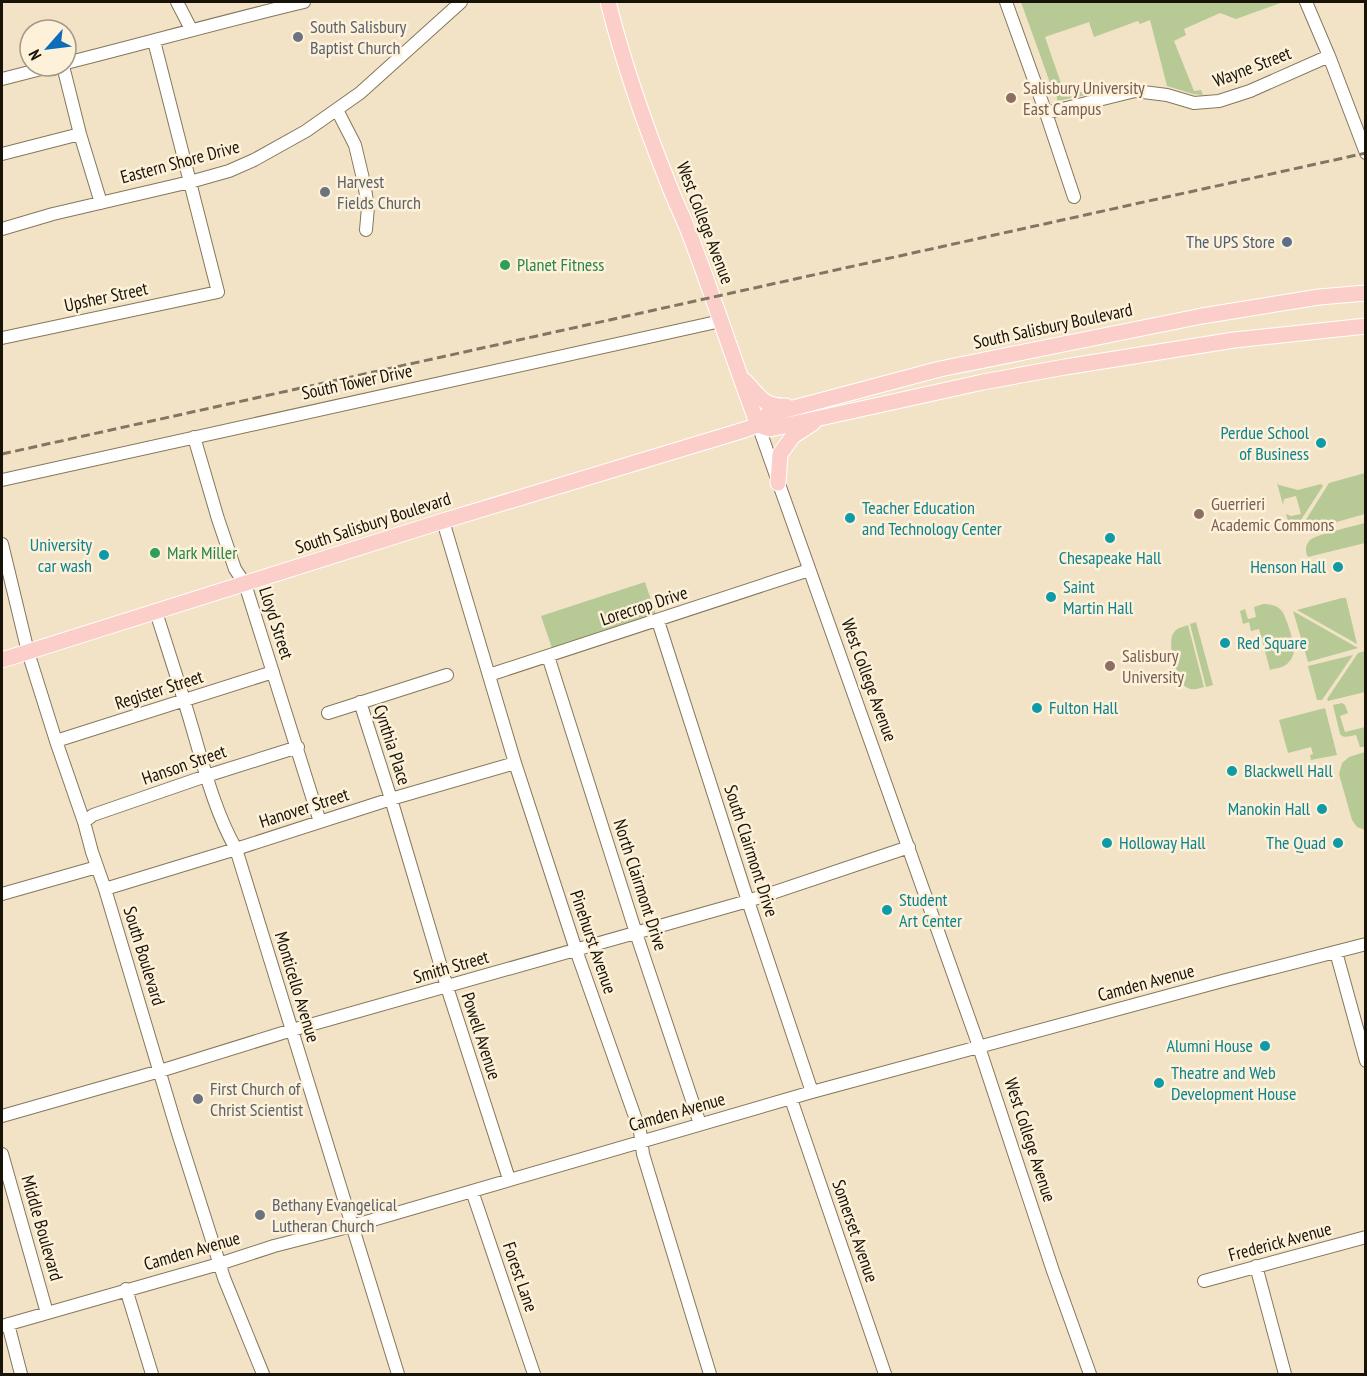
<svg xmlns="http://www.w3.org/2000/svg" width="1367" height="1376" font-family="'PT Sans Narrow',sans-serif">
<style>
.green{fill:#b7c995}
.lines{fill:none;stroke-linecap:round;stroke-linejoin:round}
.minor-casing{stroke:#85775c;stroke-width:14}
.major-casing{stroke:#fff;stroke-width:17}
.minor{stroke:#fff;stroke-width:12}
.major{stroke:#fbceca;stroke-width:15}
.rail{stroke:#817663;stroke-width:3;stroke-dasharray:9 4.5;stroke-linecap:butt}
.worship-dot{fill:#6b7280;stroke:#fdf1d9;stroke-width:2}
.education-dot{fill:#8d6e63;stroke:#fdf1d9;stroke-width:2}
.service-dot{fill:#5c6f8a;stroke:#fdf1d9;stroke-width:2}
.leisure-dot{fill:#2e9e5b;stroke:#fdf1d9;stroke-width:2}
.culture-dot{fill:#0f9aa8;stroke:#fdf1d9;stroke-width:2}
.labels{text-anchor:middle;stroke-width:5;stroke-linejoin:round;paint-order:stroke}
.worship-label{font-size:18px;fill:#5b616d;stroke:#fdf1d9;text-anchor:start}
.street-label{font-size:18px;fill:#181309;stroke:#fdf1d9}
.education-label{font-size:18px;fill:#785e54;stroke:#fdf1d9;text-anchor:start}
.service-label{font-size:18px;fill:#4e5e75;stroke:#fdf1d9;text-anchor:end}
.leisure-label{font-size:18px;fill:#27864d;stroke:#fdf1d9;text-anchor:start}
.culture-label{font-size:18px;fill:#0d838f;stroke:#fdf1d9;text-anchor:start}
</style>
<rect width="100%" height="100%" fill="#f3e3c6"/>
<path class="green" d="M 1021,2 L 1283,2 L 1236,19 L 1220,13 L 1184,29 L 1186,35 L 1174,41 L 1194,91 L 1201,90 L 1203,95 L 1193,94 L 1167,86 L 1150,20 L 1140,24 L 1138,21 L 1135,22 L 1094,37 L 1089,22 L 1045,37 L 1065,95 L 1089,90 L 1091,94 L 1057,101 L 1057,97 L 1054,94 Z
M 1365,473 L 1365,514 L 1301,532 L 1302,526 L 1329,483 Z
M 1277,483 L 1279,485 L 1298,490 L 1321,484 L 1323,486 L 1297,526 L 1297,532 L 1296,533 L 1291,531 L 1286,514 L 1291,516 L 1301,514 L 1296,496 L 1284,499 L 1283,505 Z
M 1365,523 L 1365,543 L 1308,557 C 1305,552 1305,545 1310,540 C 1317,534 1355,526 1365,523 Z
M 645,582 L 656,615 L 552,648 L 541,616 Z
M 1346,598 L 1357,644 L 1297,610 L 1342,598 Z
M 1263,604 C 1270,604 1276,605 1281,610 C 1286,615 1294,642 1294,650 C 1294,655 1291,660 1288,663 C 1283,668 1276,668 1270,670 L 1259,629 L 1251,631 L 1249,622 L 1243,624 L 1240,611 L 1245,609 L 1248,619 L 1256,617 L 1254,607 Z
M 1293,611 L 1358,648 L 1308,662 Z
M 1196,622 L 1213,685 L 1206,687 L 1190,624 Z
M 1188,625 L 1204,687 C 1198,689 1192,691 1186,687 C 1177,682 1167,643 1173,634 C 1176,628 1182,627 1188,625 Z
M 1365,651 L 1365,692 L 1328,701 L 1327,699 L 1358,653 Z
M 1353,655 L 1322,700 L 1317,700 L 1308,666 Z
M 1342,703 L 1345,705 L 1348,713 L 1340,716 L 1345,732 L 1365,727 L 1365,747 L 1360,747 L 1356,735 C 1350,736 1344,739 1340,734 L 1333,705 Z
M 1325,708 L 1337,755 L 1311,760 L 1310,755 L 1313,754 L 1311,747 L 1288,753 L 1279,720 Z
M 1365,752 L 1366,830 L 1365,830 L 1357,827 L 1352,820 L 1339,774 L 1342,763 L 1349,757 Z"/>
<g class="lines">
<defs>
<path id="minor" d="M 177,2 L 191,29
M 1006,2 L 1046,113 L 1074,197
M 1306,2 L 1329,56 L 1366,153
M 66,63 C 146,43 224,21 304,2
M 63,66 L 80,134 L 101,203
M 2,79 L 53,66
M 337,110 L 355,145 L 364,183 L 368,207 L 366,230
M 1046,113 L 1135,91 L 1167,95 L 1194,103 L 1219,101 L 1250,91 L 1329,56
M 2,154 L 80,134
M 2,229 L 53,214 L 190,182 L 229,171 L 254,160 L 306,131 L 360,93 L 461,2
M 2,338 L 218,292 L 154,41
M 758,425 L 976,1038 L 1053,1271 L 1090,1374
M 194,437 L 218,519 L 235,569 L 245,584 L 320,822
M 2,480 L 721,321
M 443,521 L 515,763 L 576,950 L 640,1131 L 643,1154 L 710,1374
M 2,544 L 28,652 L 56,741 L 84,822 L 92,852 L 105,889 L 177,1130 L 224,1278 L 263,1374
M 156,612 C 168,650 181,689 192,727 C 204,768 215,812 236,849 L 398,1374
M 658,621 L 748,901 L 812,1092
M 548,656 L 636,933 L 700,1124
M 489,675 L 809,570
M 360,702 L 391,799 L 447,987 L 509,1179
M 328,713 L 447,675
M 56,741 L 273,672
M 84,822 L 93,815 L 206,776 L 298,747
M 105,889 L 236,849 L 391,799 L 515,763
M 2,894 L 97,867
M 1336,952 L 1366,1061
M 791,1099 L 885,1374
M 2,1116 L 160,1071 L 292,1030 L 748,901 L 909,847
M 2,1154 L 47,1313
M 472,1191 L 534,1374
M 1256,1266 L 1285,1374
M 1204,1281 L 1366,1237
M 126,1289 L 152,1374
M 8,1324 L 21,1374
M 2,1326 L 219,1264 L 274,1246 L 352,1226 L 812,1092 L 1226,980 L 1366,944"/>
<path id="major" d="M 608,2 C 623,61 644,123 667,180 C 674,199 683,217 690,235 C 714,298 734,362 758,425
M 745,381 C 759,396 764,407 786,406
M 758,425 L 770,429 L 983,382 L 1065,367 L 1234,340 L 1366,326
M 778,483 L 780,454 L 793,436 L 813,423
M 2,660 L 443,521 L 744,430 L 758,425 L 767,415 L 940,369 L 1202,316 L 1319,297 L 1366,293"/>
</defs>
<use href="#minor" class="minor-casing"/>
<use href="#major" class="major-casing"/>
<use href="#minor" class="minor"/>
<use href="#major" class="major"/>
<path class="rail" d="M 2,454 L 1366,153"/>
</g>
<g class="worship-dot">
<circle cx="298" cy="37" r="6"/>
<circle cx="325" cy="192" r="6"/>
<circle cx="198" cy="1099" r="6"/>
<circle cx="260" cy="1215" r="6"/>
</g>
<g class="education-dot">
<circle cx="1011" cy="98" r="6"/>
<circle cx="1199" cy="514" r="6"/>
<circle cx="1110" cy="666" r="6"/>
</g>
<circle class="service-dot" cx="1287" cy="242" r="6"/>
<g class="leisure-dot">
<circle cx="505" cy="265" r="6"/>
<circle cx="155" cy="553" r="6"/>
</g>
<g class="culture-dot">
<circle cx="1321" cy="443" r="6"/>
<circle cx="850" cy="518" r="6"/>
<circle cx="1110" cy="538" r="6"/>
<circle cx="104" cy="555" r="6"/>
<circle cx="1338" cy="567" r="6"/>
<circle cx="1051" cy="597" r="6"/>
<circle cx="1225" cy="643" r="6"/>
<circle cx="1037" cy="708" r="6"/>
<circle cx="1232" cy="771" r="6"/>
<circle cx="1322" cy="809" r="6"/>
<circle cx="1107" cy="843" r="6"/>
<circle cx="1338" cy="843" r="6"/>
<circle cx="887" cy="910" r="6"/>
<circle cx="1265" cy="1046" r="6"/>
<circle cx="1159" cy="1083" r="6"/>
</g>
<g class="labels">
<g class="worship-label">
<text x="310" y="33">South Salisbury<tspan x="310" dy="21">Baptist Church</tspan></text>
<text x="337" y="188">Harvest<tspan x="337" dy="21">Fields Church</tspan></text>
<text x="210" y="1095">First Church of<tspan x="210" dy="21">Christ Scientist</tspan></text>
<text x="272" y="1211">Bethany Evangelical<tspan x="272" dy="21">Lutheran Church</tspan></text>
</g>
<g class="street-label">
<text transform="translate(1252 67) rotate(-21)" y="6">Wayne Street</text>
<text transform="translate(180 162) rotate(-15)" y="6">Eastern Shore Drive</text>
<text transform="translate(705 223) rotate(69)" y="6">West College Avenue</text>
<text transform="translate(106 297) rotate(-12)" y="6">Upsher Street</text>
<text transform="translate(1053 326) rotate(-12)" y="6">South Salisbury Boulevard</text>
<text transform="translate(357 382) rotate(-12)" y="6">South Tower Drive</text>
<text transform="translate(373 523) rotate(-18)" y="6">South Salisbury Boulevard</text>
<text transform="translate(644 606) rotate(-18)" y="6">Lorecrop Drive</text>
<text transform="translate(276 623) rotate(72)" y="6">Lloyd Street</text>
<text transform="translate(869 680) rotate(70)" y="6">West College Avenue</text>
<text transform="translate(159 690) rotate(-18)" y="6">Register Street</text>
<text transform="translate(392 745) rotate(72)" y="6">Cynthia Place</text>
<text transform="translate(184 765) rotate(-19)" y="6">Hanson Street</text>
<text transform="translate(304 808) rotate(-18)" y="6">Hanover Street</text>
<text transform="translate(751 851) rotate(72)" y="6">South Clairmont Drive</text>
<text transform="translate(640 885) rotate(72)" y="6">North Clairmont Drive</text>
<text transform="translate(593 942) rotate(71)" y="6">Pinehurst Avenue</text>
<text transform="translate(144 956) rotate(73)" y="6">South Boulevard</text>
<text transform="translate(451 967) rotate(-16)" y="6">Smith Street</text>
<text transform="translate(1146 983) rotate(-15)" y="6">Camden Avenue</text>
<text transform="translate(297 987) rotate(73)" y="6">Monticello Avenue</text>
<text transform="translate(481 1036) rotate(72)" y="6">Powell Avenue</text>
<text transform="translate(677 1112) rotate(-16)" y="6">Camden Avenue</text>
<text transform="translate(1030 1140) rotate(72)" y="6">West College Avenue</text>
<text transform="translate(42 1228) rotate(74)" y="6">Middle Boulevard</text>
<text transform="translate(855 1231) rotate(71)" y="6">Somerset Avenue</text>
<text transform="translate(1280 1242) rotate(-15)" y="6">Frederick Avenue</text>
<text transform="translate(192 1251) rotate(-16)" y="6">Camden Avenue</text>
<text transform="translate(520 1277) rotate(71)" y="6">Forest Lane</text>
</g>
<g class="education-label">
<text x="1023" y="94">Salisbury University<tspan x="1023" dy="21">East Campus</tspan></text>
<text x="1211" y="510">Guerrieri<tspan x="1211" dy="21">Academic Commons</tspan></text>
<text x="1122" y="662">Salisbury<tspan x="1122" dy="21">University</tspan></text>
</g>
<g class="service-label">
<text x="1275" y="248">The UPS Store</text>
</g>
<g class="leisure-label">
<text x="517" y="271">Planet Fitness</text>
<text x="167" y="559">Mark Miller</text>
</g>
<g class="culture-label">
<text x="1309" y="439" text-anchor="end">Perdue School<tspan x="1309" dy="21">of Business</tspan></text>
<text x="862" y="514">Teacher Education<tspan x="862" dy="21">and Technology Center</tspan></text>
<text x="92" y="551" text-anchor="end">University<tspan x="92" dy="21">car wash</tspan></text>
<text x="1110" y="564" text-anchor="middle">Chesapeake Hall</text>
<text x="1326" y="573" text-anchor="end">Henson Hall</text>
<text x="1063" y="593">Saint<tspan x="1063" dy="21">Martin Hall</tspan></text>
<text x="1237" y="649">Red Square</text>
<text x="1049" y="714">Fulton Hall</text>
<text x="1244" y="777">Blackwell Hall</text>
<text x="1310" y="815" text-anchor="end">Manokin Hall</text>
<text x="1119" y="849">Holloway Hall</text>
<text x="1326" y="849" text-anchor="end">The Quad</text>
<text x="899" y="906">Student<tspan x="899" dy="21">Art Center</tspan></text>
<text x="1253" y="1052" text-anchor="end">Alumni House</text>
<text x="1171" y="1079">Theatre and Web<tspan x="1171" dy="21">Development House</tspan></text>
</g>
</g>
<rect width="1367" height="1376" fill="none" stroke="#181309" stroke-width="6"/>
<g transform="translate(48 48) rotate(242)"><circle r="28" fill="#fdf1d9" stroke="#a19886" stroke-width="1.5"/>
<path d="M0-4.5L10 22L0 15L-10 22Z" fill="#0d6dba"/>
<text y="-9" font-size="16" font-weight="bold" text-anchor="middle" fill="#181309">N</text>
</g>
</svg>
